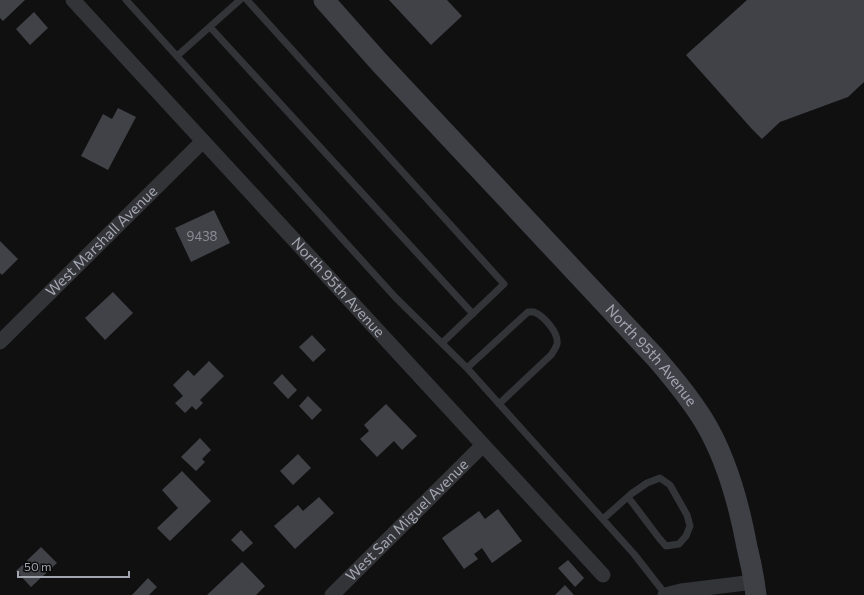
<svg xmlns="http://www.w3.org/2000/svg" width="864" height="595" font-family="Commissioner,sans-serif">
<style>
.building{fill:#414247}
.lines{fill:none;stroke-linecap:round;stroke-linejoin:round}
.lane{stroke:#333438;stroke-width:7}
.street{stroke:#333438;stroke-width:15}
.secondary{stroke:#3f4046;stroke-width:21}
.labels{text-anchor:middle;stroke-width:3.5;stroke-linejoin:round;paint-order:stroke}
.number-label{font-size:13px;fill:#8a8d96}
.street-label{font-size:15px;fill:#a2a6b1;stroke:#0b0b0c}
</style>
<rect width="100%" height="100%" fill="#101011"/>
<path class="building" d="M 0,0 L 25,0 L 3,21 L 0,18 Z
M 389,0 L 447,0 L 462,16 L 431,45 Z
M 747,0 L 864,0 L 864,82 L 848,97 L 780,122 L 762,139 L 751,128 L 686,55 Z
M 34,12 L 48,28 L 30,45 L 16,29 Z
M 118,108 L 136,117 L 108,170 L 81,156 L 103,114 L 112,119 Z
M 214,210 L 230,243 L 191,262 L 175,228 Z
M 0,241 L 18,259 L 2,275 L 0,273 Z
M 113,292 L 133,313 L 105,340 L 85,318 Z
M 312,335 L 326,350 L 313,362 L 299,347 Z
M 209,361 L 224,376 L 200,400 L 203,403 L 196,410 L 192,406 L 185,413 L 175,403 L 183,396 L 173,385 L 188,370 L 194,376 Z
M 282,374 L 297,390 L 288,399 L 273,383 Z
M 308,396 L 322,410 L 312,420 L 299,406 Z
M 386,404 L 417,436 L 402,450 L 394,441 L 377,457 L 360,439 L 369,431 L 364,425 Z
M 200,438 L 211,450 L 202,459 L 205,462 L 196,471 L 181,457 Z
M 298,454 L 311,468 L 293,485 L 280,471 Z
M 182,471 L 211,501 L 170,541 L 157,528 L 178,508 L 162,490 Z
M 319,497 L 334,513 L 295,549 L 274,526 L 298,505 L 303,511 Z
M 498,509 L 522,541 L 492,563 L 482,548 L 474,554 L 478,559 L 464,569 L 442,538 L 479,511 L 485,519 Z
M 241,530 L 253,543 L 243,552 L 231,540 Z
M 41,547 L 57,563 L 31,587 L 16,571 Z
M 568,560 L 584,578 L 575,587 L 558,568 Z
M 242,562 L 265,586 L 256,595 L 207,595 Z
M 148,578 L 157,587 L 149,595 L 132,595 Z
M 565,585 L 574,595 L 555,595 Z"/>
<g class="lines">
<path class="lane" d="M 126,0 L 395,297 L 467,368 L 634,554 L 666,595
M 247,0 L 504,284 L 442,343
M 210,27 L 473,314
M 177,56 L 240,0
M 467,368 L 528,312 C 530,312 532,312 534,312 C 544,316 559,333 557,344 C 556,348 553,352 551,355 L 499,404
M 603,519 L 631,494 L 647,483 L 660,478 L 670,485 L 687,515 L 690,526 L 686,536 L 679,544 L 666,546 L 659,538 L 628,497"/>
<g class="street">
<path id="s1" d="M 73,0 L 603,575"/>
<path id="s2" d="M 0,342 L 203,141"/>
<path id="s3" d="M 332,595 L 483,445"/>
<path d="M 665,595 L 681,591 L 754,582"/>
</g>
<path class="secondary" id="s4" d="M 324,0 L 379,62 L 656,358 C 673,378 690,398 704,421 C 727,459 739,504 747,547 C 751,563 754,579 756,595"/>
</g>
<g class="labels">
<g class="number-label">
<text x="202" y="241">9438</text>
</g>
<g class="street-label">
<text dy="5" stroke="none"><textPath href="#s2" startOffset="143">West Marshall Avenue</textPath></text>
<text dy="5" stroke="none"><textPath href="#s1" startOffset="391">North 95th Avenue</textPath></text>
<text dy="5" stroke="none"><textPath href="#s4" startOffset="483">North 95th Avenue</textPath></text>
<text dy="5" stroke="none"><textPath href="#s3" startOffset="106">West San Miguel Avenue</textPath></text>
</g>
</g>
<path d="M18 571v6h111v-6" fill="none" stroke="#a2a6b1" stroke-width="2"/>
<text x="24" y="571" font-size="12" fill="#a2a6b1" stroke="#0b0b0c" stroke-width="3" paint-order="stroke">50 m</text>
</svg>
